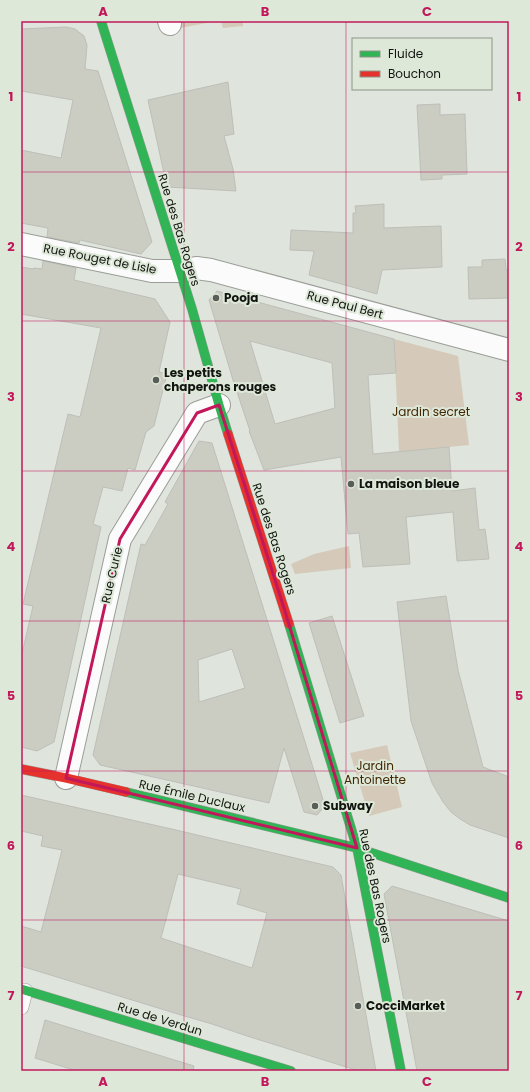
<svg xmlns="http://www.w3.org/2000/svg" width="530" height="1092" font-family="Poppins,sans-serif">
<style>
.green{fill:#d5caba}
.building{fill:#cbccc2;stroke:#bdbfb9;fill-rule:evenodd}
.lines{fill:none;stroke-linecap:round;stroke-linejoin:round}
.lane-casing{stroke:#9a9e98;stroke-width:16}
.street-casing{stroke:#9a9e98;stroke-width:24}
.fast-casing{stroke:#9a9e98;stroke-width:10}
.jam-casing{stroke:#9a9e98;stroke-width:10}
.lane{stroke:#fafbfa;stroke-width:15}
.street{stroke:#fafbfa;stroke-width:22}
.fast{stroke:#30b455;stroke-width:9}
.jam{stroke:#e5322d;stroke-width:9}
.marked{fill:none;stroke:#c2185b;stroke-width:3;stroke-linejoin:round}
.grid{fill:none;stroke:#c2185b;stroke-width:1;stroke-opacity:0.55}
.poi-dot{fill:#595d57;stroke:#dee8d9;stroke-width:1.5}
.labels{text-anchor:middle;stroke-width:4;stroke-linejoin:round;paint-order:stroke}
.street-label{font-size:12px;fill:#11140f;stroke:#dee8d9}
.poi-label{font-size:12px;font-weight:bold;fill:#11140f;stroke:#dee8d9;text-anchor:start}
.park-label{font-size:12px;fill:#422604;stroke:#dee8d9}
.neatline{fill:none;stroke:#c2185b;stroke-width:1.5}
.grid-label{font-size:13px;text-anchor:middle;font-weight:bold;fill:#c2185b}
</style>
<rect width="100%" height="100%" fill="#dfe4dc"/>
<path class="green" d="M 174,21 L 217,21 L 175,29 Z
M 221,21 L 243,21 L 243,26 L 223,28 Z
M 394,339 L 458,356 L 469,445 L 399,452 Z
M 349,546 L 351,568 L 295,574 L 291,564 L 314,554 Z
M 387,745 L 402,807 L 369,816 L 350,753 Z"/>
<path class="building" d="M 66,27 L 75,29 L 84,36 L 87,45 L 85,69 L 98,71 L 152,242 L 141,254 L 80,240 L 79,243 L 47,237 L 48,228 L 21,223 L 21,150 L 61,158 L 73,100 L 21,91 L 21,29 Z
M 228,82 L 234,134 L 224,136 L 233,169 L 236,191 L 167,187 L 148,100 Z
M 440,104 L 440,115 L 465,114 L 467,174 L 442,175 L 442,179 L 421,180 L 417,105 Z
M 384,204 L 384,228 L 441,226 L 442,267 L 382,270 L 377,294 L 309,275 L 314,251 L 290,250 L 291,230 L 353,233 L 353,213 L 356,213 L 355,206 Z
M 505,259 L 506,270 L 509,270 L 509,298 L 469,299 L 468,267 L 482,267 L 482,260 Z
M 43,261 L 76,268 L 74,280 L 155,299 L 170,322 L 159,372 L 167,374 L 154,426 L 146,432 L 135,470 L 128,468 L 122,491 L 103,487 L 93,524 L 101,527 L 54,742 L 37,751 L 21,747 L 21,658 L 33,606 L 23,604 L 68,414 L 80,417 L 101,328 L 21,314 L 21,267 L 33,269 L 34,268 L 42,269 Z
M 217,291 L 394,339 L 396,373 L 368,375 L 373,454 L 449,447 L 452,491 L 475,488 L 479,530 L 485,529 L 489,559 L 457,561 L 453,512 L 406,517 L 410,564 L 363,567 L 359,533 L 348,534 L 341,457 L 264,470 L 249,431 L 250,431 L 233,380 L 209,300 ZM 250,341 L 332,363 L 335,408 L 275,424 Z
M 199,441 L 212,443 L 325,806 L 317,815 L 304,812 L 284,748 L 269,803 L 100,765 L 93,755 L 141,544 L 145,545 L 168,504 L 165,502 ZM 232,649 L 245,688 L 199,702 L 198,660 Z
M 446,596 L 458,670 L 483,767 L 509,777 L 509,838 L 470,825 L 460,819 L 451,812 L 443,802 L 432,783 L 411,721 L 397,602 Z
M 332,616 L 364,716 L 340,723 L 309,623 Z
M 21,795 L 176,830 L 333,867 L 341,875 L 376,1071 L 359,1071 L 247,1036 L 212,1024 L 181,1015 L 21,966 L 21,926 L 41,932 L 62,850 L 41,846 L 43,836 L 21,831 ZM 178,874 L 241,889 L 237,904 L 267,913 L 252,968 L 161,938 Z
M 392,886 L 509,921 L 509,1071 L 417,1071 L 384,894 Z
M 45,1020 L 194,1066 L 193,1071 L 77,1071 L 35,1058 Z"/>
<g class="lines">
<defs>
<path id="lane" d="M 21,1007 L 25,991"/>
<path id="street" d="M 169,21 L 170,24
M 21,244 L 152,271 L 180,271 L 196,268 L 211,270 L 509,350
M 66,778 L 120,539 L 197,413 L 219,405"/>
<path id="fast" d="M 101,21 L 192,309 L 219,405 L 228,434
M 289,624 L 357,848 L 401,1071
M 126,792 L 357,848 L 509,898
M 21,989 L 291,1071"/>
<path id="jam" d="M 228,434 L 289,624
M 21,769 L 66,778 L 126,792"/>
</defs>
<use href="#lane" class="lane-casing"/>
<use href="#street" class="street-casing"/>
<use href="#fast" class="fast-casing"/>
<use href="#jam" class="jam-casing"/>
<use href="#lane" class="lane"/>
<use href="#street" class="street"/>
<use href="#fast" class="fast"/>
<use href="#jam" class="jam"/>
</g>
<path class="marked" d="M 219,405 L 284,608 L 357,848 L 66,778 L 120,539 L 197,413 Z"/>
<path class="grid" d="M 184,21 L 184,1071M 346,21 L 346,1071M 21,172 L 509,172M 21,321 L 509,321M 21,471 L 509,471M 21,621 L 509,621M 21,771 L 509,771M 21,920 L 509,920"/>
<g class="poi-dot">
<circle cx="216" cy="298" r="4"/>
<circle cx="156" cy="380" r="4"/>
<circle cx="351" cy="484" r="4"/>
<circle cx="315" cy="806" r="4"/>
<circle cx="358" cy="1006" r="4"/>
</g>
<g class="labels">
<g class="street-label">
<text transform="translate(179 230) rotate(73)" y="4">Rue des Bas Rogers</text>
<text transform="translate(100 259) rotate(11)" y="4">Rue Rouget de Lisle</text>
<text transform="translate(345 305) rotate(15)" y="4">Rue Paul Bert</text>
<text transform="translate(274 539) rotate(72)" y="4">Rue des Bas Rogers</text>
<text transform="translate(112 575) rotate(-77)" y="4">Rue Curie</text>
<text transform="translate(192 796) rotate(13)" y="4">Rue Émile Duclaux</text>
<text transform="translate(375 886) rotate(78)" y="4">Rue des Bas Rogers</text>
<text transform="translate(160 1019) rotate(17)" y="4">Rue de Verdun</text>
</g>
<g class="poi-label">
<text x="224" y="302">Pooja</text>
<text x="164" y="377">Les petits<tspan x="164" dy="14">chaperons rouges</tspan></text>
<text x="359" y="488">La maison bleue</text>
<text x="323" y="810">Subway</text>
<text x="366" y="1010">CocciMarket</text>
</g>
<g class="park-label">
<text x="431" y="416">Jardin secret</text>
<text x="375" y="770">Jardin<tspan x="375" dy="14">Antoinette</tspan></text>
</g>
</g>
<rect width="530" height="1092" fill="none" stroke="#dee8d9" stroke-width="44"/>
<rect x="352" y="38" width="140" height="52" fill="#dee8d9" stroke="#8c9388"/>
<rect x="360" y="51" width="20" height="6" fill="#30b455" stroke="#8c9388"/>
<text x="388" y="58" font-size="12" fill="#11140f">Fluide</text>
<rect x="360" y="71" width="20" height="6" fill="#e5322d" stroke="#8c9388"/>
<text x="388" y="78" font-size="12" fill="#11140f">Bouchon</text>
<rect x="22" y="22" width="486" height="1048" class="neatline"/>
<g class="grid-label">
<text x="103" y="16">A</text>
<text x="265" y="16">B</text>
<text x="427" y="16">C</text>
<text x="11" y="101">1</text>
<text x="519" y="101">1</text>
<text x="11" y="251">2</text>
<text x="519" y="251">2</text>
<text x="11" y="401">3</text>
<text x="519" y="401">3</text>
<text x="11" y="551">4</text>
<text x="519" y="551">4</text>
<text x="11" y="700">5</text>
<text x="519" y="700">5</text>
<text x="11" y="850">6</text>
<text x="519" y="850">6</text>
<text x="11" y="1000">7</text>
<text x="519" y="1000">7</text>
<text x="103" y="1086">A</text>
<text x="265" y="1086">B</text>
<text x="427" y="1086">C</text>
</g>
</svg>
